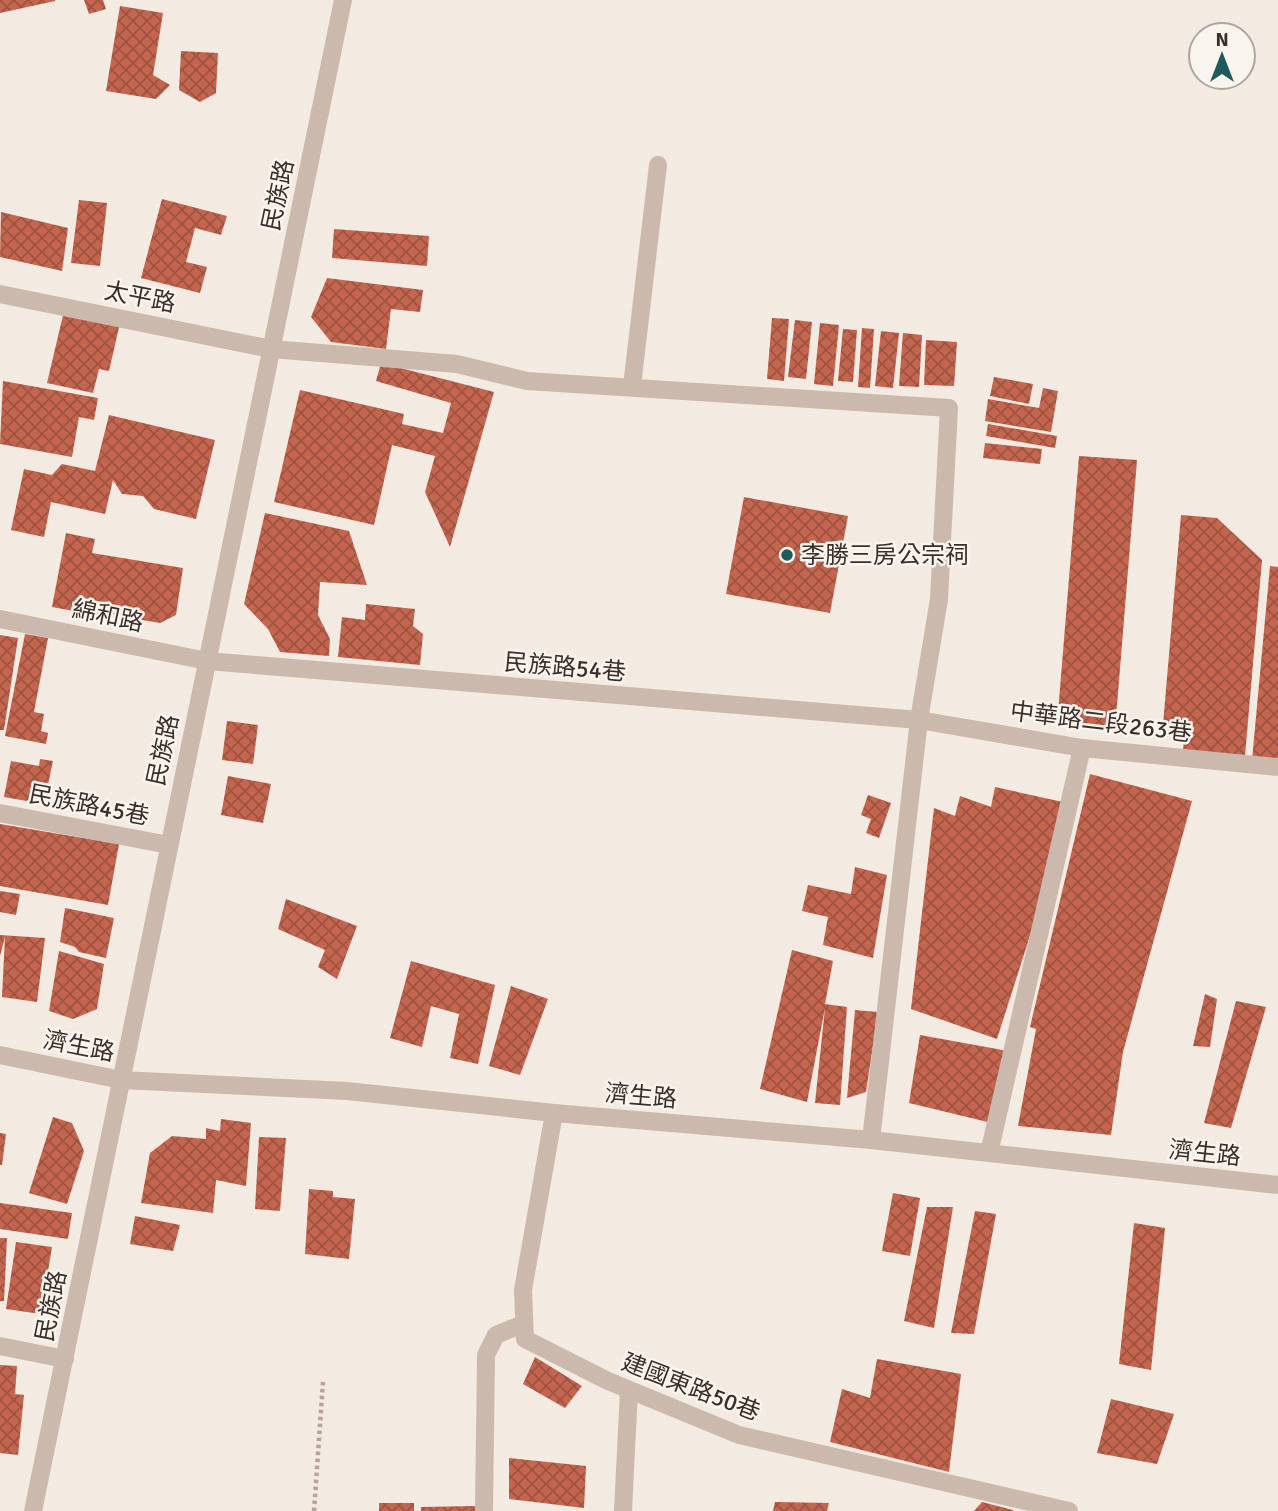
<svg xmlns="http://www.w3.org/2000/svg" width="1278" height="1511" font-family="Signika,'Noto Sans TC',sans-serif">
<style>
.building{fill:url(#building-cross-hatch)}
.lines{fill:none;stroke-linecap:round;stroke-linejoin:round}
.path{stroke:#b7a397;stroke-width:4.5;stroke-dasharray:3.5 3.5;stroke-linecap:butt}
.lane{stroke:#cbb9ad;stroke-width:18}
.street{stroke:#cbb9ad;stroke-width:18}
.poi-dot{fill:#215a5b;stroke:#faf4ee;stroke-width:2.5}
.labels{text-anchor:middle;stroke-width:5;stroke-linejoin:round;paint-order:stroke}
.street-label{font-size:24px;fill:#3a2f2b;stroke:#faf4ee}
.poi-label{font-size:24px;fill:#3a2f2b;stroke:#faf4ee;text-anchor:start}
</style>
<defs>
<pattern id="building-cross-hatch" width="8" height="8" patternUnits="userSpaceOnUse" patternTransform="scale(1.75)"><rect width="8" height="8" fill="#c3654f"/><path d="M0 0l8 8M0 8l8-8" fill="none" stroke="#9f5442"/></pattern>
</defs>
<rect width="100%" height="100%" fill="#f3eae1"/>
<path class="building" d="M 0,0 L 55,0 L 55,1 L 0,13 Z
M 84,0 L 103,0 L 106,9 L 89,14 Z
M 120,6 L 163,13 L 153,75 L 170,85 L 156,99 L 106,91 Z
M 181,51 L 218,53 L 216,93 L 200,102 L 179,90 Z
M 162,199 L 227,216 L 221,235 L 195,228 L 186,262 L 207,267 L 200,293 L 141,278 Z
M 79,200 L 107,203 L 100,266 L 71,263 Z
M 1,212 L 68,228 L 62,271 L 0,257 Z
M 334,229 L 429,236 L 427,266 L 332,258 Z
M 327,278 L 423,290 L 420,312 L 391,309 L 386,349 L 331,342 L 311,317 Z
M 64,311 L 120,323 L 109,371 L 99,369 L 93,393 L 47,383 Z
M 772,318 L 789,319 L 784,381 L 767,379 Z
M 795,320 L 812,322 L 806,379 L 788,377 Z
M 820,323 L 839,325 L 833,386 L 814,384 Z
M 862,328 L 874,329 L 870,388 L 858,387 Z
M 843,329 L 857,330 L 853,382 L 838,381 Z
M 881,331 L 899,333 L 893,388 L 875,386 Z
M 903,333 L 922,335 L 919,387 L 899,386 Z
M 926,340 L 957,342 L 954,386 L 924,385 Z
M 381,363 L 494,392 L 450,547 L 425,492 L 435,456 L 392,445 L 374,525 L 274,502 L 300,390 L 404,414 L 402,424 L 443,433 L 451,403 L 376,381 Z
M 994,377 L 1033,384 L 1029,404 L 990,396 Z
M 3,381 L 98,398 L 94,420 L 79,417 L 72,457 L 0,444 Z
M 1043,388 L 1058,391 L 1051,432 L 985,421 L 988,399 L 1039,408 Z
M 109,415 L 215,440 L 196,519 L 154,509 L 143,496 L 122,494 L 113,480 L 105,514 L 51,502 L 44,537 L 11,530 L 24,469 L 52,475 L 62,464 L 95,471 Z
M 988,424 L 1057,436 L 1055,448 L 986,436 Z
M 985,443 L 1042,449 L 1040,464 L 983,458 Z
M 1079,456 L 1137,460 L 1115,730 L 1057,725 Z
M 744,497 L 848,516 L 830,613 L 726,594 Z
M 265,513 L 349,531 L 367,585 L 320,582 L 318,615 L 330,639 L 329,656 L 280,652 L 268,629 L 244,604 Z
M 1181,515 L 1217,518 L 1262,560 L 1245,756 L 1183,751 L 1184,738 L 1162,736 Z
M 66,533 L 95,539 L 92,553 L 183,568 L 176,615 L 160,623 L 113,615 L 112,618 L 52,607 Z
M 1270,566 L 1278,567 L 1278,763 L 1252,760 Z
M 366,604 L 415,609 L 413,626 L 423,634 L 420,665 L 338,657 L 342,617 L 365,620 Z
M 25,634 L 48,638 L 34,712 L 44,714 L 41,731 L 48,733 L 46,744 L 5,736 Z
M 0,635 L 18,638 L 4,730 L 0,730 Z
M 227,721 L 258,725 L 253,764 L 222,760 Z
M 40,759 L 53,761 L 44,804 L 4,797 L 11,761 L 39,766 Z
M 1090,774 L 1192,801 L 1123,1052 L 1111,1135 L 1018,1126 L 1036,1029 L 1030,1027 Z
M 228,776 L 271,784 L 263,823 L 221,815 Z
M 995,787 L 1072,804 L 997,1039 L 911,1009 L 934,808 L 955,816 L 960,796 L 991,807 Z
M 868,795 L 891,803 L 879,838 L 866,833 L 871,819 L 861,815 Z
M 0,824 L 119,844 L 108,905 L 0,886 Z
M 855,867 L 887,875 L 873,958 L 823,945 L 828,917 L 802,911 L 808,885 L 851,894 Z
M 0,891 L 20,894 L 16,915 L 0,912 Z
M 286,899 L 357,926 L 337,979 L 318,967 L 325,950 L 278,929 Z
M 65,908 L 114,918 L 106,958 L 79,952 L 75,947 L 60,942 Z
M 0,935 L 45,938 L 37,1002 L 2,997 L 5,937 L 0,956 Z
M 792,950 L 833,961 L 825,1004 L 847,1007 L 840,1105 L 815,1103 L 825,1008 L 807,1102 L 760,1089 Z
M 59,951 L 104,964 L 97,1009 L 73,1019 L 49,1011 Z
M 411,961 L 495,985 L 478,1064 L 450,1058 L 459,1014 L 431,1006 L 422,1047 L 390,1038 Z
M 511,986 L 548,999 L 520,1075 L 489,1066 Z
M 1205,994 L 1217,999 L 1210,1047 L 1193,1046 Z
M 1236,1001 L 1266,1007 L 1231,1128 L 1204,1123 Z
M 855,1010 L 878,1012 L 866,1092 L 847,1098 Z
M 920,1035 L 1008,1051 L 996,1124 L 909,1103 Z
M 53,1117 L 72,1123 L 84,1151 L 67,1204 L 29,1193 Z
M 221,1119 L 251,1123 L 246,1186 L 216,1180 L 213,1213 L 141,1203 L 150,1153 L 172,1136 L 206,1139 L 206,1128 L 220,1131 Z
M 0,1133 L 6,1134 L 2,1165 L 0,1165 Z
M 259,1137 L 286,1138 L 280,1211 L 255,1209 Z
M 309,1189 L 333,1191 L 333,1197 L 355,1199 L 349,1259 L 305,1254 Z
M 893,1193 L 920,1198 L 910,1256 L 882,1251 Z
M 0,1203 L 72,1213 L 68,1239 L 0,1229 Z
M 927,1207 L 953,1207 L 934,1328 L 904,1321 Z
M 975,1211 L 996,1214 L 974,1334 L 951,1333 Z
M 135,1216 L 180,1225 L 173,1251 L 130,1244 Z
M 1134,1223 L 1165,1228 L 1151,1370 L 1119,1364 Z
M 0,1238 L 7,1238 L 4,1301 L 0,1301 Z
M 16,1242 L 52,1247 L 41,1314 L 6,1309 Z
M 535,1357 L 582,1386 L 565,1408 L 523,1384 Z
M 877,1359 L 961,1374 L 949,1472 L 830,1442 L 842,1389 L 870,1398 Z
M 0,1365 L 17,1366 L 15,1394 L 24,1395 L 18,1455 L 0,1453 Z
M 1111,1399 L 1174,1414 L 1157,1464 L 1097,1453 Z
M 509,1458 L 586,1466 L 584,1508 L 509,1499 Z
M 775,1502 L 829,1503 L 827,1511 L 773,1511 Z
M 982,1502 L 1013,1510 L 1013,1511 L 974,1511 Z
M 379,1503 L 414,1503 L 414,1511 L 379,1511 Z
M 476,1506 L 476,1511 L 421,1511 L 421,1507 Z"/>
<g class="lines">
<path class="path" d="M 314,1511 L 323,1382"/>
<path class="lane" d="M 271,349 L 457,364 L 527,381 L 949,408 L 939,599 L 919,720 L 871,1140
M 632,386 L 658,165
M 207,661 L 919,720 L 1082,748 L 1278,767
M 0,813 L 169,845
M 554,1113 L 523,1290 L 525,1339 L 608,1381 L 739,1435 L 1069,1511
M 989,1153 L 1082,748
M 0,1346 L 65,1359
M 484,1511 L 486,1355 L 496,1335 L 523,1324
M 623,1511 L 629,1390"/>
<path class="street" d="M 0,294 L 271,349
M 0,619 L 207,661
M 0,1055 L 121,1080 L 347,1091 L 554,1113 L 871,1140 L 1278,1185
M 33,1511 L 343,0"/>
</g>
<circle class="poi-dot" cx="787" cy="555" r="7"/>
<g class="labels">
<g class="street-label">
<text transform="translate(278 195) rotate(-78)" y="8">民族路</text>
<text transform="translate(140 297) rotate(11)" y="8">太平路</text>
<text transform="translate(108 616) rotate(12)" y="8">綿和路</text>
<text transform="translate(565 667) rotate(5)" y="8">民族路54巷</text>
<text transform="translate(1101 722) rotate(7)" y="8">中華路二段263巷</text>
<text transform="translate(163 750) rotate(-78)" y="8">民族路</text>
<text transform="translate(89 805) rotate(11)" y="8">民族路45巷</text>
<text transform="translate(79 1046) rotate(11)" y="8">濟生路</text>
<text transform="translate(641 1096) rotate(5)" y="8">濟生路</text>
<text transform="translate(1205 1153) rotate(6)" y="8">濟生路</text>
<text transform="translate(51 1306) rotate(-79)" y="8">民族路</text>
<text transform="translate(691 1387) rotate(21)" y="8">建國東路50巷</text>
</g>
<g class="poi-label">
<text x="801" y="563">李勝三房公宗祠</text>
</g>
</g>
<g transform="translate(1222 56)"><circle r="33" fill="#faf4ee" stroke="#ada5a0" stroke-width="2"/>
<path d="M0-5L12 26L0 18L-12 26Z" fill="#215a5b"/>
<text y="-10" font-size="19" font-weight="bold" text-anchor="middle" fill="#3a2f2b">N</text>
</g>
</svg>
